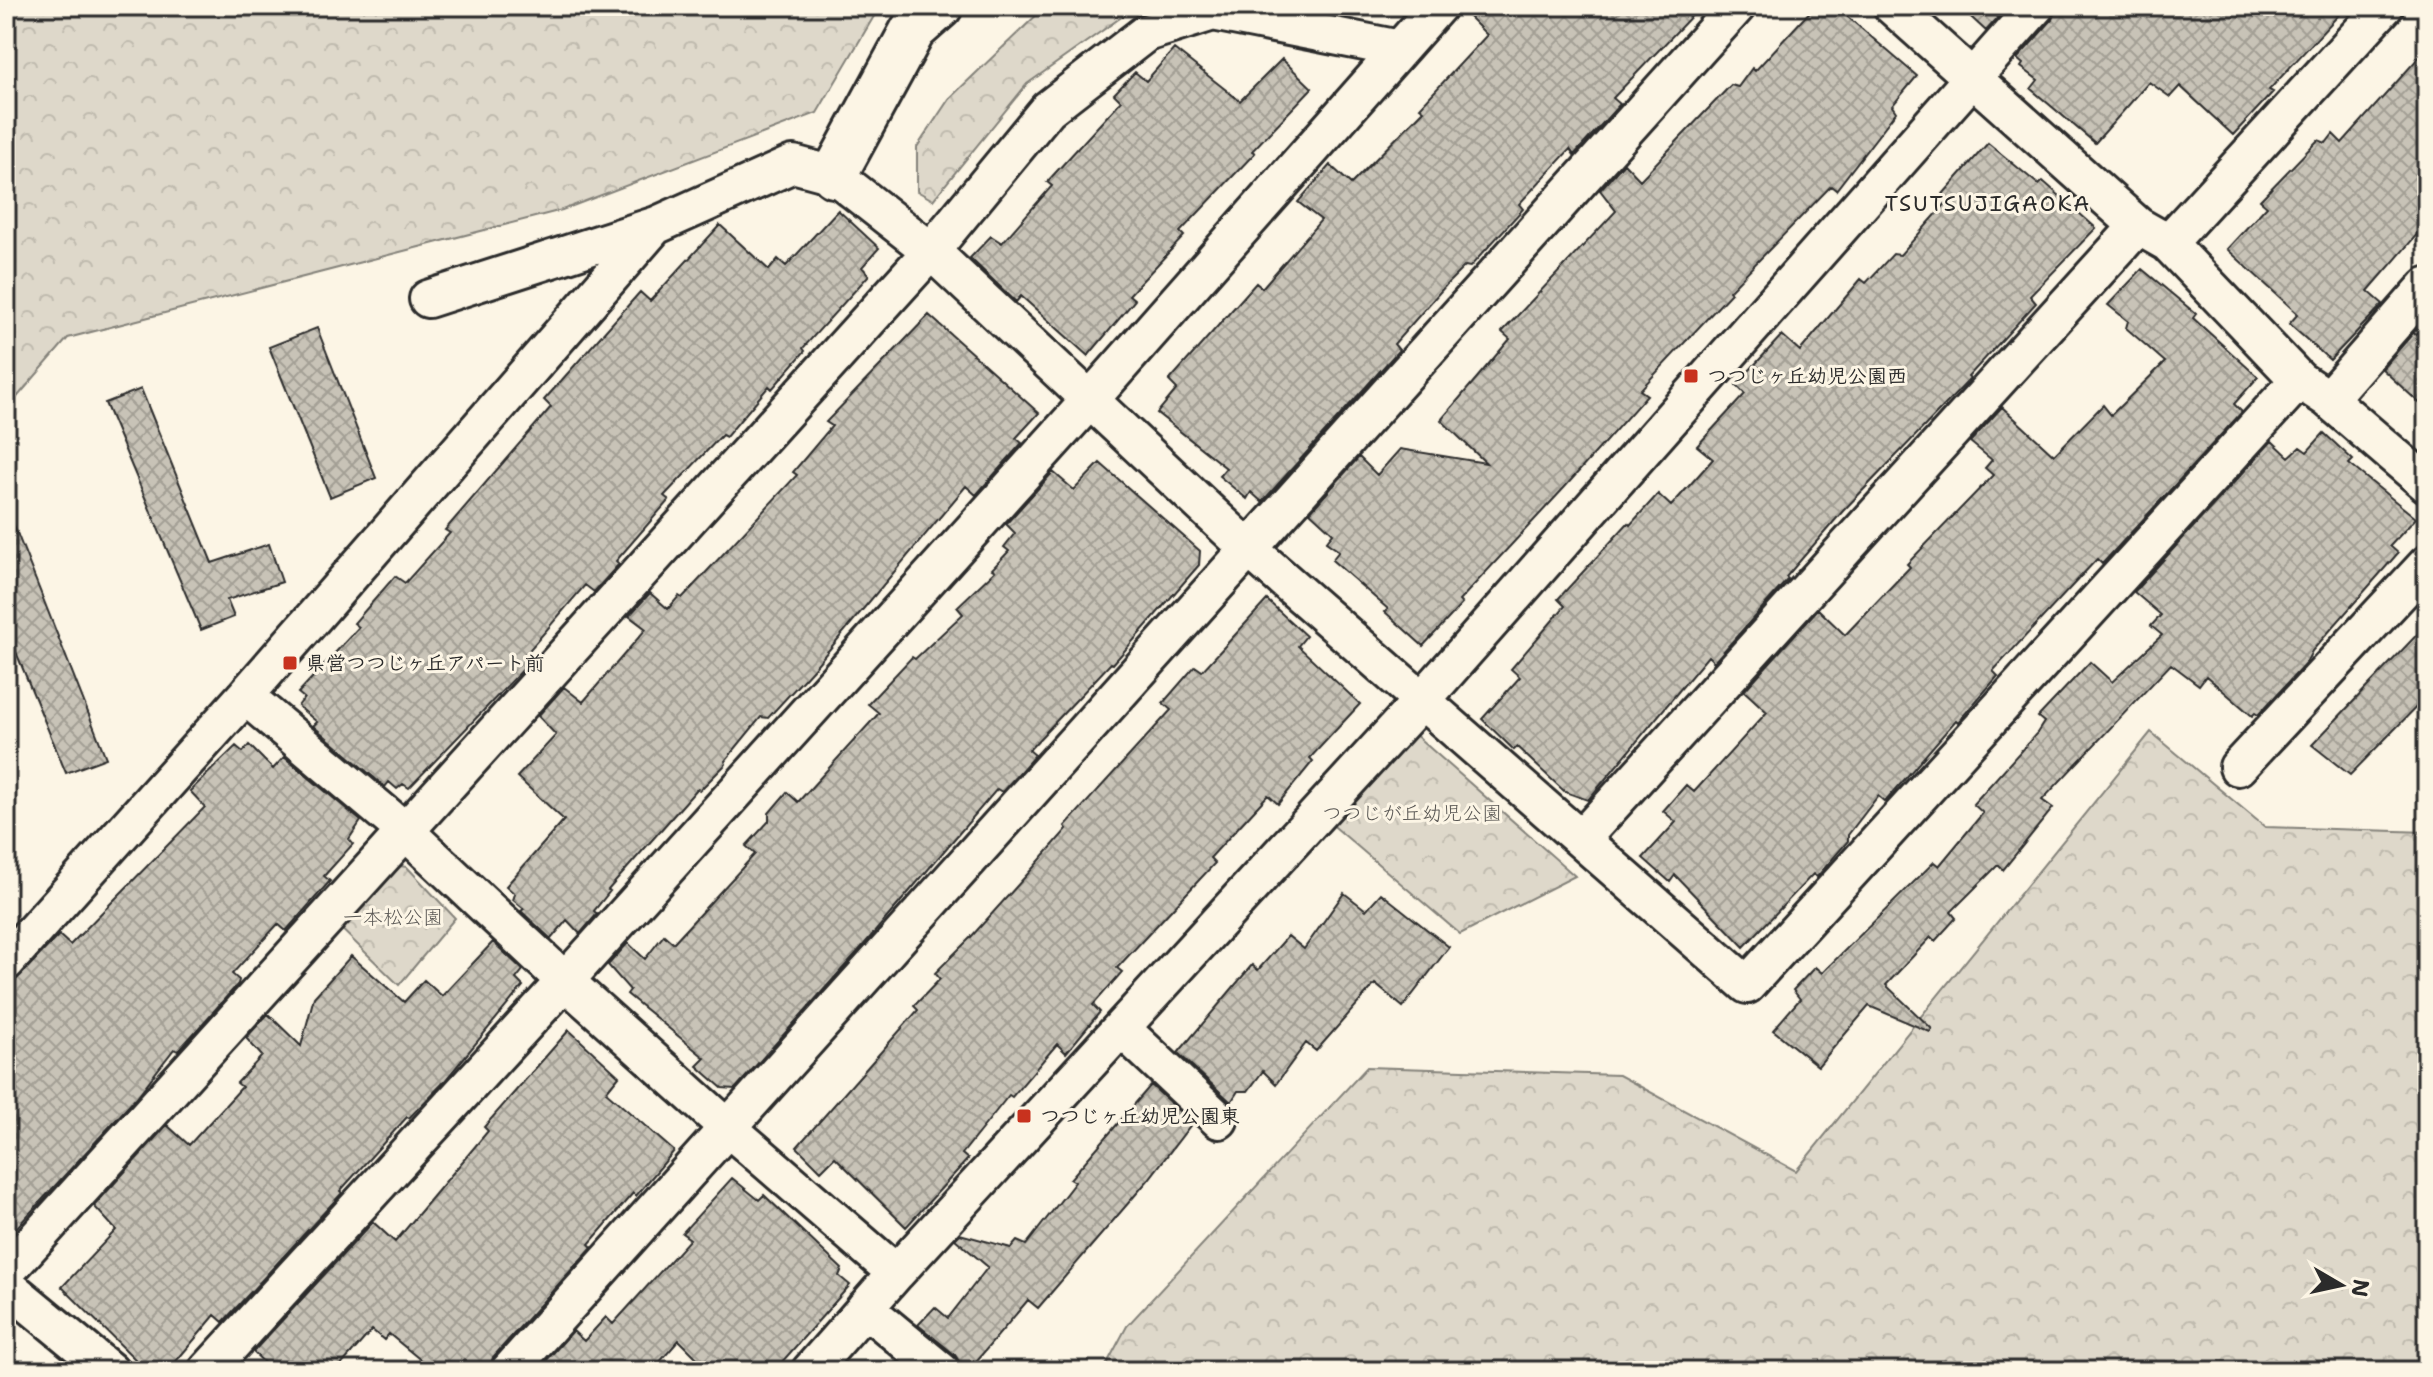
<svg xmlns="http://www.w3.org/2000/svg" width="2433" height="1377" font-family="'Shantell Sans','Klee One',sans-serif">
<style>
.forest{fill:url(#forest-crowns);stroke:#84827a;stroke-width:2}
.building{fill:url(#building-cross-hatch);stroke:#2b2b2b;stroke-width:2}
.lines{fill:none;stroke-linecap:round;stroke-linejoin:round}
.street-casing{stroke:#2b2b2b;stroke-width:42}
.secondary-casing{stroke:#2b2b2b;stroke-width:50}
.street{stroke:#fcf5e5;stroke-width:36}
.secondary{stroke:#fcf5e5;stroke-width:44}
.poi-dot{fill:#c8321e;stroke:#fcf5e5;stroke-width:3}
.labels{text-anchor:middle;stroke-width:6;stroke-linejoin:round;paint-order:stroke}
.poi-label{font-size:20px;font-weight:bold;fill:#2b2b2b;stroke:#fcf5e5;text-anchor:start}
.park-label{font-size:20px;fill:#585653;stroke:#fcf5e5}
.neighbourhood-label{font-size:22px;letter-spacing:2px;fill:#2b2b2b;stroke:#fcf5e5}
</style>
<defs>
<pattern id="forest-crowns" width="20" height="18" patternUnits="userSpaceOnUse" patternTransform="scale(2)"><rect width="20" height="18" fill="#ded8ca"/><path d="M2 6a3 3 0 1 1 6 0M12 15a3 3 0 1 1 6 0" fill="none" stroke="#bfbaae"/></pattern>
<pattern id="building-cross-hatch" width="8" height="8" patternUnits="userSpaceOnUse" patternTransform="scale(2)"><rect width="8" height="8" fill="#c8c3b7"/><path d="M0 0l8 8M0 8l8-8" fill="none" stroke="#a39f95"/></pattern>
</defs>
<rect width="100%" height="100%" fill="#fcf5e5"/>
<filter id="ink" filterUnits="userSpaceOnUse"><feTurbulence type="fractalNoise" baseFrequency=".0125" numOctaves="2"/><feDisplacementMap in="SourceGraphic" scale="16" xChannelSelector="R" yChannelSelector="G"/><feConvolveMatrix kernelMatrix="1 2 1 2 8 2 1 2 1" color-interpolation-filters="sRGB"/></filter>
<g filter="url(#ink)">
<path class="forest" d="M 6,6 L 880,6 L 817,113 L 562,210 L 68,338 L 6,410 Z
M 1046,6 L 1137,6 L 1027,84 L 933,200 L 917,191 L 917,147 L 949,99 Z
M 1404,725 L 1575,876 L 1460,934 L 1322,816 Z
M 2151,732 L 2265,827 L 2427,832 L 2427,1371 L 1103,1371 L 1127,1326 L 1367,1067 L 1619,1075 L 1796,1171 Z
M 377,863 L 407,867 L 455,918 L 399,985 L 329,917 Z"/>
<path class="building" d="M 1458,6 L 1701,6 L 1613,98 L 1620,104 L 1574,155 L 1570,149 L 1519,204 L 1523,209 L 1470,267 L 1465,266 L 1447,284 L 1394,344 L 1399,350 L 1262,502 L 1251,492 L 1247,499 L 1219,476 L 1226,468 L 1157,413 L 1177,389 L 1169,381 L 1256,283 L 1262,288 L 1321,220 L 1298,202 L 1330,165 L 1351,184 L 1424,110 L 1420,107 L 1487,35 Z
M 1815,6 L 1835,6 L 1917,76 L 1892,106 L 1896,112 L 1836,190 L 1831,186 L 1729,291 L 1731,293 L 1640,390 L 1647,395 L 1564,488 L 1459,601 L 1462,604 L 1423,646 L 1385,612 L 1388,609 L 1332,560 L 1339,551 L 1326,542 L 1333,533 L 1310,512 L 1359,457 L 1377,475 L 1400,449 L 1486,463 L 1441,420 L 1510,339 L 1502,332 L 1616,211 L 1600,190 L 1624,163 L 1640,180 L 1731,85 L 1738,87 L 1752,68 L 1755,71 Z
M 1959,6 L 2008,6 L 1986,31 Z
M 2056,6 L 2347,6 L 2269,90 L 2273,92 L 2233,135 L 2180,86 L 2170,97 L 2149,82 L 2095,143 L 2031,89 L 2038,80 L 2021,67 L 2023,64 L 2017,59 L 2052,20 Z
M 2427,48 L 2427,223 L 2368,291 L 2383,304 L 2330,360 L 2289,324 L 2298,314 L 2227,249 L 2267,206 L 2260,200 L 2318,140 L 2326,143 L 2333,134 L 2342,143 Z
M 1174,49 L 1240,101 L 1282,59 L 1312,88 L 1252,151 L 1255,153 L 1180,232 L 1184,236 L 1129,295 L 1135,300 L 1088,356 L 1021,296 L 1016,302 L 970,258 L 991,236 L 1002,243 L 1052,186 L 1047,182 L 1121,101 L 1114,94 L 1135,72 L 1146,81 Z
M 1988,143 L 2039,185 L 2043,181 L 2096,228 L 2030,296 L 2036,303 L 1968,377 L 1970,379 L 1843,511 L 1786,577 L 1788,579 L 1714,662 L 1708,656 L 1588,800 L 1565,792 L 1517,747 L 1514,750 L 1482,719 L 1520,677 L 1511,669 L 1565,606 L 1558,599 L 1628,523 L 1630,525 L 1658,494 L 1671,506 L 1713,459 L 1697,446 L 1745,394 L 1736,385 L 1782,335 L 1800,351 L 1861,279 L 1866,283 L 1893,254 L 1900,255 L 1949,200 L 1943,194 Z
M 838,210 L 879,248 L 862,267 L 869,275 L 803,348 L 805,351 L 772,389 L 769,386 L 726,437 L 722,435 L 664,496 L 669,500 L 616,561 L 619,564 L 594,592 L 585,585 L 525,655 L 532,660 L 409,788 L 403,784 L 397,789 L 389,782 L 385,787 L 313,726 L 317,722 L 298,706 L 304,698 L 298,693 L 359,627 L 354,623 L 395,576 L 405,583 L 450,533 L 445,530 L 551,407 L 544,400 L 640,292 L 650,301 L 720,225 L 769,270 L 778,259 L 786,266 Z
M 2142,269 L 2196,314 L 2193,318 L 2258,377 L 2234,404 L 2242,412 L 2102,564 L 2097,559 L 1993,671 L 1998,676 L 1958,722 L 1956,720 L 1885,802 L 1878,796 L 1848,835 L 1848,841 L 1817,877 L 1813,874 L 1744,947 L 1675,875 L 1670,882 L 1643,858 L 1676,822 L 1663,811 L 1686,785 L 1694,792 L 1767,712 L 1744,691 L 1818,609 L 1845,635 L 1910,567 L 1907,564 L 1993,475 L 1985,468 L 1992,460 L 1970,442 L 2002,407 L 2054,455 L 2103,405 L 2111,415 L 2165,362 L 2126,328 L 2128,321 L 2108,305 Z
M 929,315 L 1039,413 L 1016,438 L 1022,443 L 976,495 L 966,486 L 813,669 L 768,718 L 761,717 L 725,761 L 726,764 L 700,790 L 697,789 L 608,890 L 610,891 L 594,911 L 597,914 L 580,934 L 567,920 L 551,939 L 521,911 L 524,909 L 513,900 L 515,894 L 506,886 L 564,820 L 517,777 L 556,735 L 538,716 L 564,687 L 583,702 L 646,629 L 629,616 L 650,593 L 668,609 L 679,596 L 682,598 L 797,475 L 793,472 L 832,426 L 826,422 Z
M 317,328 L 376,478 L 330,497 L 269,347 Z
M 2414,332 L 2427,344 L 2427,410 L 2382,369 Z
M 141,389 L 212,563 L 269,544 L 282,582 L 227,600 L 234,617 L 201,630 L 105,403 Z
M 2324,433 L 2353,460 L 2349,464 L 2416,518 L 2390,546 L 2398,553 L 2312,651 L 2306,663 L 2258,715 L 2255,713 L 2252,716 L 2206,676 L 2199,685 L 2171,664 L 2042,800 L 2053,808 L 2003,870 L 1998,865 L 1951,912 L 1956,918 L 1935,941 L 1931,937 L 1886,985 L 1932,1029 L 1930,1032 L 1869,1006 L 1818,1066 L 1773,1030 L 1800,999 L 1793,990 L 1815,967 L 1822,973 L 1934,862 L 1939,866 L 1983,813 L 1973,804 L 2037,733 L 2044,722 L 2038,717 L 2090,662 L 2112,682 L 2162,635 L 2151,626 L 2161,615 L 2134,592 L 2272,441 L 2289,457 L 2300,447 L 2307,452 Z
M 1100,463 L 1200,551 L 1199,565 L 1113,664 L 1111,663 L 1029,750 L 1035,755 L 1002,792 L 997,789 L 861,948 L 735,1089 L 722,1088 L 697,1066 L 705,1058 L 627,994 L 630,990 L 608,965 L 628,943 L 645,959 L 664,935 L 673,943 L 755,854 L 746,846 L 769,821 L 769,813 L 787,792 L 798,802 L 879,713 L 868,704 L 912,657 L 915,659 L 963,614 L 957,607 L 995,571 L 992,569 L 1009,551 L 1004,547 L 1015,533 L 1006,524 L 1053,472 L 1074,490 Z
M 8,510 L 106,758 L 66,773 L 6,628 L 6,511 Z
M 1267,600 L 1306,636 L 1298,646 L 1360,704 L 1310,758 L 1313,761 L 1278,804 L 1268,795 L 1210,858 L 1215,863 L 1117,968 L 1122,972 L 1093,1005 L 1100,1012 L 1066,1053 L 1057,1044 L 1012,1097 L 1009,1095 L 962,1154 L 968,1159 L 906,1227 L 835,1157 L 821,1171 L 797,1147 L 918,1010 L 914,1006 L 940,979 L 935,973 L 971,937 L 1033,868 L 1067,829 L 1065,826 L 1171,710 L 1163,703 L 1195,666 L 1202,671 Z
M 2427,624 L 2427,696 L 2350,775 L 2312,745 Z
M 249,745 L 273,769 L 284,757 L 361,821 L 349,839 L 353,844 L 324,876 L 330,881 L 286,931 L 278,924 L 232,974 L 239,980 L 238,984 L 178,1051 L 174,1049 L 136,1098 L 6,1239 L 6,990 L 59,935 L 70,945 L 205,807 L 190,791 L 236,746 L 243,752 Z
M 1344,893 L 1366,910 L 1381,893 L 1449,947 L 1403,1007 L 1375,984 L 1316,1051 L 1306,1043 L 1276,1084 L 1263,1071 L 1248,1091 L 1238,1091 L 1231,1102 L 1178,1053 L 1252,965 L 1258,970 L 1288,936 L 1304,949 Z
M 493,942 L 523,970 L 516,979 L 523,986 L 444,1082 L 409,1118 L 407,1117 L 340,1191 L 342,1193 L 223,1322 L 215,1315 L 168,1371 L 147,1371 L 62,1287 L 116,1230 L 94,1206 L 167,1125 L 189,1145 L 242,1087 L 237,1083 L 262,1056 L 246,1038 L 268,1014 L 301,1046 L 314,997 L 351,956 L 404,1002 L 424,980 L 442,996 Z
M 569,1030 L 619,1076 L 606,1092 L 674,1151 L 636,1196 L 633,1193 L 589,1244 L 592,1247 L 493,1357 L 489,1371 L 434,1371 L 389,1334 L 384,1340 L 372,1330 L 336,1371 L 273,1371 L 253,1352 L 373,1222 L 395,1242 L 488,1131 L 484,1127 Z
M 1151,1085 L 1192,1123 L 1149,1179 L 1038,1308 L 1028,1300 L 968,1371 L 961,1371 L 960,1363 L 955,1355 L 918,1325 L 935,1307 L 948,1318 L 988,1267 L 955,1239 L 960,1234 L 1011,1248 L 1017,1241 L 1026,1245 L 1075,1182 L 1070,1179 Z
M 732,1178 L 759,1200 L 764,1195 L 842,1269 L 839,1276 L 850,1285 L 774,1371 L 710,1371 L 679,1340 L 652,1371 L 537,1371 L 573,1331 L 584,1341 L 606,1317 L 613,1324 L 690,1239 L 682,1233 Z"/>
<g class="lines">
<defs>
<path id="street" d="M 1892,6 L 2138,226 L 2168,243 L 2299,380 L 2328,399 L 2427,484
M 2168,243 L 2385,6
M 428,299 L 657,225 L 793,164 L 834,175 L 931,251 L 1250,550 L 1747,985 L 2299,380
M 2328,399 L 2427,286
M 245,696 L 404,830 L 565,981 L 727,1127 L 896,1273
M 2238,767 L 2427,564
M 1582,838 L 2138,226
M 6,962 L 245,696 L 655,226
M 1121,1028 L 1219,1120
M 6,1272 L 931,251 L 1048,109 L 1146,33 L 1213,12 L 1400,49
M 6,1285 L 110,1371
M 865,1308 L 941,1371
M 207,1371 L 565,981 L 1089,401 L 1438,6
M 509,1371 L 1737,6
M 810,1371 L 896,1273 L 1423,699 L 2036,6"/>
<path id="secondary" d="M 834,175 L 913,30 L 940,6"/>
</defs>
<use href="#street" class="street-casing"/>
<use href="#secondary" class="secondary-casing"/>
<use href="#street" class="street"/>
<use href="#secondary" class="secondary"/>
</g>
</g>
<g class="poi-dot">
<rect x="1683" y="368" width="16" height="16" rx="4"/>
<rect x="282" y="655" width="16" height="16" rx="4"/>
<rect x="1016" y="1108" width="16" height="16" rx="4"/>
</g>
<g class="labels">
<g class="poi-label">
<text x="1707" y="383">つつじヶ丘幼児公園西</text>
<text x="306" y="670">県営つつじヶ丘アパート前</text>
<text x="1040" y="1123">つつじヶ丘幼児公園東</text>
</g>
<g class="park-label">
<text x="1412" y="820">つつじが丘幼児公園</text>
<text x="393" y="924">一本松公園</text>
</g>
<g class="neighbourhood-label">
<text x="1988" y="211">TSUTSUJIGAOKA</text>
</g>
</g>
<rect width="2433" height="1377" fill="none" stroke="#fcf5e5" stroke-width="32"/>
<rect x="16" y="16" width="2401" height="1345" fill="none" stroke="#2b2b2b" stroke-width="3" filter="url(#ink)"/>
<g transform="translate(2341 1285) rotate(99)" stroke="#fcf5e5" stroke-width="6" paint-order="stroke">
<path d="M0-6L14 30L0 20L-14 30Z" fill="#2b2b2b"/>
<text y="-12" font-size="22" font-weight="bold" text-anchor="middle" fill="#2b2b2b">N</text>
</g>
</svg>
